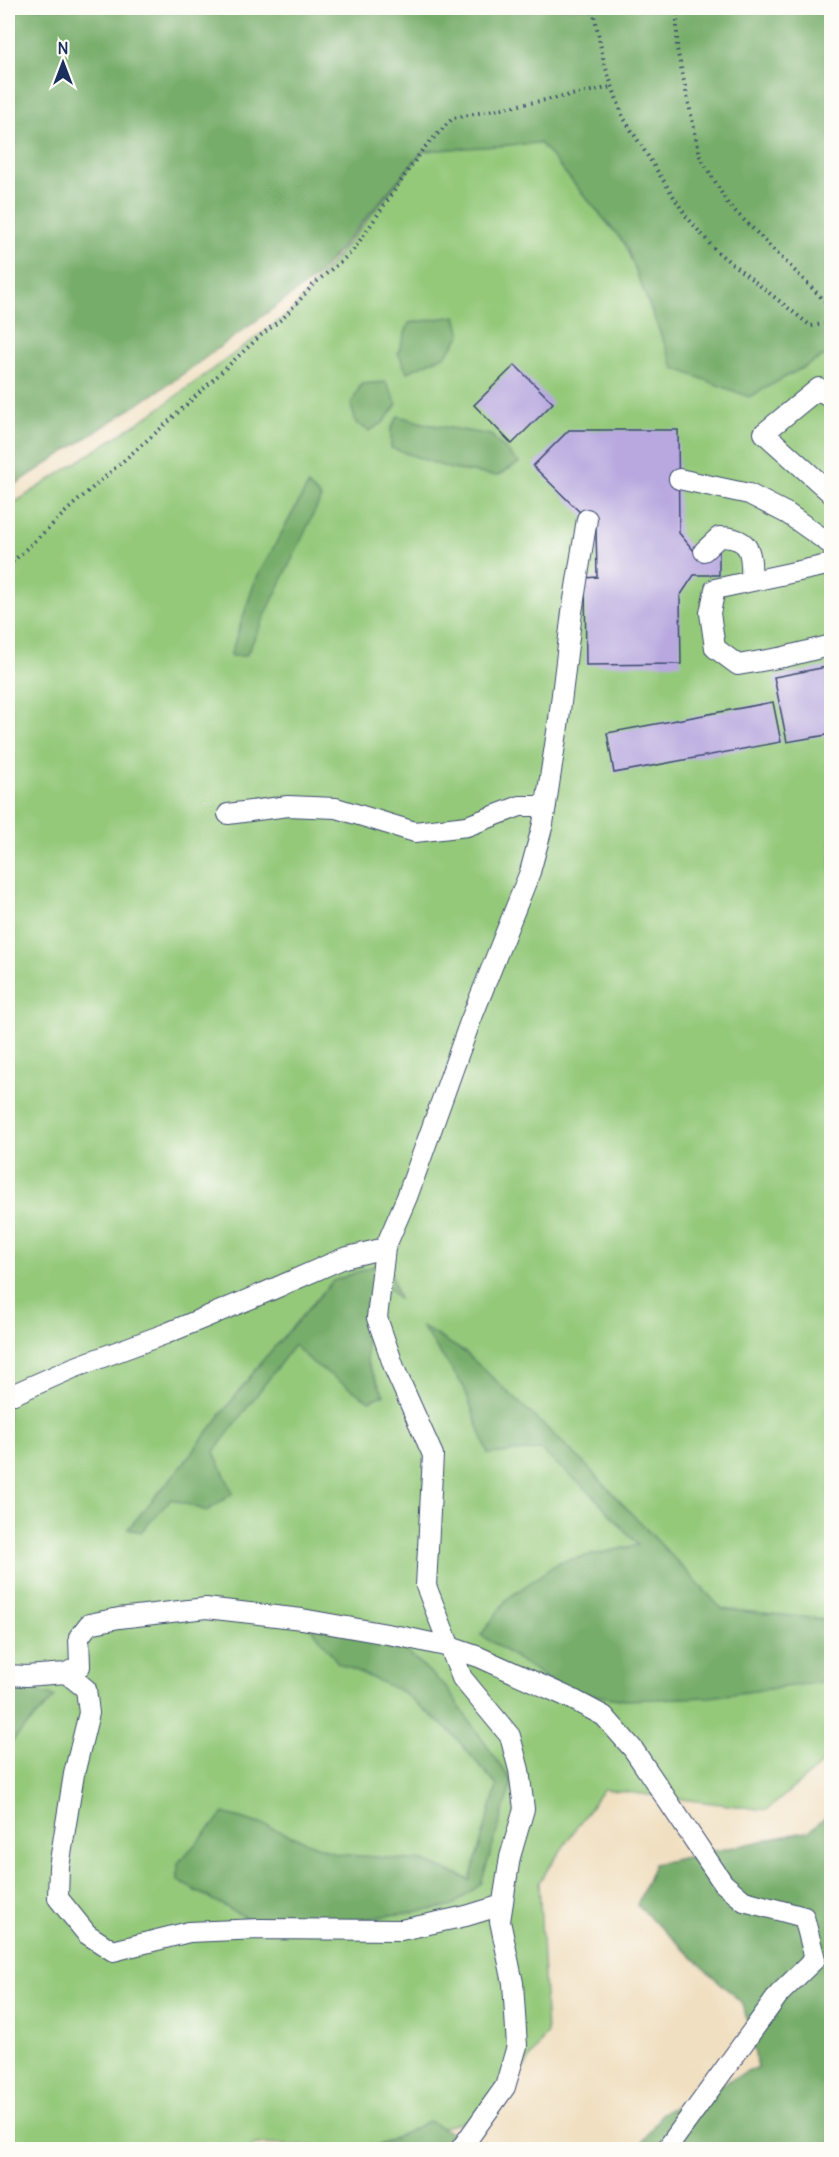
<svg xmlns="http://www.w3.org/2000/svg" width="839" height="2157" font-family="Delius,sans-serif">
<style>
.green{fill:#94c97a;stroke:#587c6c;stroke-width:1.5}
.forest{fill:#77ad6a;stroke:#496e64;stroke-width:1.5}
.building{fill:#b8a8df}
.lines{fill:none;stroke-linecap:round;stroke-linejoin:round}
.lane-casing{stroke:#3b496d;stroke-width:22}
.path{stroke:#3b496d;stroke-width:4;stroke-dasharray:1.5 4.5;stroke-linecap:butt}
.lane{stroke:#fff;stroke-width:20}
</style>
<rect width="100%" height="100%" fill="#fdfcf7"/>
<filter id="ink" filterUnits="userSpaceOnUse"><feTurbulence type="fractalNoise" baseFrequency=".0167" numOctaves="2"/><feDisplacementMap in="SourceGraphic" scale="12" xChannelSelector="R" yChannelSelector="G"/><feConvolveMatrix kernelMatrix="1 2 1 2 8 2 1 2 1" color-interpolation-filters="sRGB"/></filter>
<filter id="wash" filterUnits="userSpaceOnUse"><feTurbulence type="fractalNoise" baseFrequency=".008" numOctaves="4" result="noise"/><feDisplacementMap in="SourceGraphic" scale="24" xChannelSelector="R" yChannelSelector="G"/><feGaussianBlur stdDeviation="1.35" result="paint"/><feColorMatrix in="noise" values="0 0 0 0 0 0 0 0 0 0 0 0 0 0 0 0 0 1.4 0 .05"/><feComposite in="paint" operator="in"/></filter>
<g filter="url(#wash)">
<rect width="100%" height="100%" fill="#f0dfc0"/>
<path class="green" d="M 559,116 L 831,329 L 831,1756 L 767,1810 L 603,1789 L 539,1882 L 547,2034 L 492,2114 L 367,2148 L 255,2144 L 250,2150 L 8,2149 L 8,507 L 153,413 L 292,311 L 441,130 Z"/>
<path class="forest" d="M 8,8 L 831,8 L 831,360 L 826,355 L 749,397 L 674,368 L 625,244 L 540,143 L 423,151 L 316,277 L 172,382 L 8,489 Z
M 456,316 L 461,335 L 446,355 L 407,372 L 398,353 L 409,323 Z
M 386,382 L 397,404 L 383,423 L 369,431 L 356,423 L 351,405 L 361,384 Z
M 398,416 L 427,424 L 491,435 L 519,463 L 497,476 L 451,469 L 391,448 L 391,429 Z
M 308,485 L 321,498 L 246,656 L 230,656 L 255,581 Z
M 387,1261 L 399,1300 L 384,1283 L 365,1305 L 367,1362 L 384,1395 L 369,1401 L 313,1363 L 294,1345 L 214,1452 L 233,1493 L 207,1511 L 171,1499 L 141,1532 L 128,1529 L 183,1464 L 263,1360 L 333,1281 Z
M 421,1326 L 466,1353 L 580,1459 L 722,1609 L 831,1620 L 831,1665 L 827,1681 L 710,1697 L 626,1700 L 566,1691 L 481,1635 L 507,1599 L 559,1562 L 638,1545 L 590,1492 L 540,1450 L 488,1454 L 464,1387 Z
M 309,1624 L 397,1643 L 445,1686 L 512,1782 L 481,1884 L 450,1907 L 346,1921 L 250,1920 L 178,1881 L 178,1863 L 224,1813 L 267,1826 L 337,1854 L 424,1861 L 470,1880 L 497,1786 L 450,1731 L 401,1691 L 338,1663 Z
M 8,1682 L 55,1697 L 12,1741 L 8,1742 Z
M 831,1812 L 831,2149 L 638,2149 L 662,2113 L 758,2067 L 743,2004 L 637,1905 L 654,1864 L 809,1831 Z
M 428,2121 L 460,2137 L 441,2149 L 371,2150 Z"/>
<g id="blocks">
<path class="building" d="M 515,365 L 553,403 L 512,444 L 474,405 Z
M 569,430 L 678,430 L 679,533 L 694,551 L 719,551 L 719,575 L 694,575 L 680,596 L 681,664 L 586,665 L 585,578 L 597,577 L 596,528 L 533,466 Z
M 832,666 L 832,734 L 787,742 L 774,677 Z
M 773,702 L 781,742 L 614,773 L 607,733 Z"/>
</g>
</g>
<g filter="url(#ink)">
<use href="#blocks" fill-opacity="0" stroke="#3b496d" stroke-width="1.5"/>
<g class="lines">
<defs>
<path id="lane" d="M 832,399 L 819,388 L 764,433 L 832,494
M 679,479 L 749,494 L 788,514 L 832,545
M 704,551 L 719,537 C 752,537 752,554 751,581
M 832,564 L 715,589 L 710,613 L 715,648 L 738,665 L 784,657 L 832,645
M 228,814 L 288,806 L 336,808 L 415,832 L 467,826 L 520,806 L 546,806
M 8,1394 L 14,1394 L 73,1368 L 165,1334 L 271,1290 L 344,1258 L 385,1248
M 66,1673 L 80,1666 L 79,1637 L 89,1624 L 119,1618 L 206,1608 L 302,1619 L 404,1637 L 450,1647 L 479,1657 L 570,1698 L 604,1716 L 633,1749 L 723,1883 L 744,1901 L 804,1917 L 815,1959 L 779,1994 L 666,2150
M 8,1675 L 26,1676 L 66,1673 L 86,1689 L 89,1713 L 74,1774 L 59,1867 L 58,1898 L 87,1934 L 113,1951 L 189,1932 L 260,1929 L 401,1930 L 466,1916 L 502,1905
M 460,2150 L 505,2087 L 517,2046 L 513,1983 L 500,1921 L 510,1857 L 524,1809 L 519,1770 L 510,1736 L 462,1678 L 426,1586 L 433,1455 L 395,1370 L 377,1318 L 385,1248 L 407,1197 L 470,1022 L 530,872 L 543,824 L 559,719 L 572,612 L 587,519"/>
</defs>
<use href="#lane" class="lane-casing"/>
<path class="path" d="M 587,8 L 594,13 L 604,63 L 623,117 L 686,216 L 716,251 L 811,326 L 832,323
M 677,8 L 677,49 L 700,156 L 728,204 L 832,308
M 8,566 L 74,504 L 168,422 L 260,336 L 284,317 L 314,284 L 352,252 L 423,149 L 453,118 L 612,87"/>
<use href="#lane" class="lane"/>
</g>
</g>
<rect width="839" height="2157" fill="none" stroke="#fdfcf7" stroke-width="30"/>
<g transform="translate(63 63)" stroke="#fdfcf7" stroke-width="4.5" paint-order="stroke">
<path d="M0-4.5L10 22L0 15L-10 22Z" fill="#1b2f5e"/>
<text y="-9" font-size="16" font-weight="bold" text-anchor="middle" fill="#1b2f5e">N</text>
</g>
</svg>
